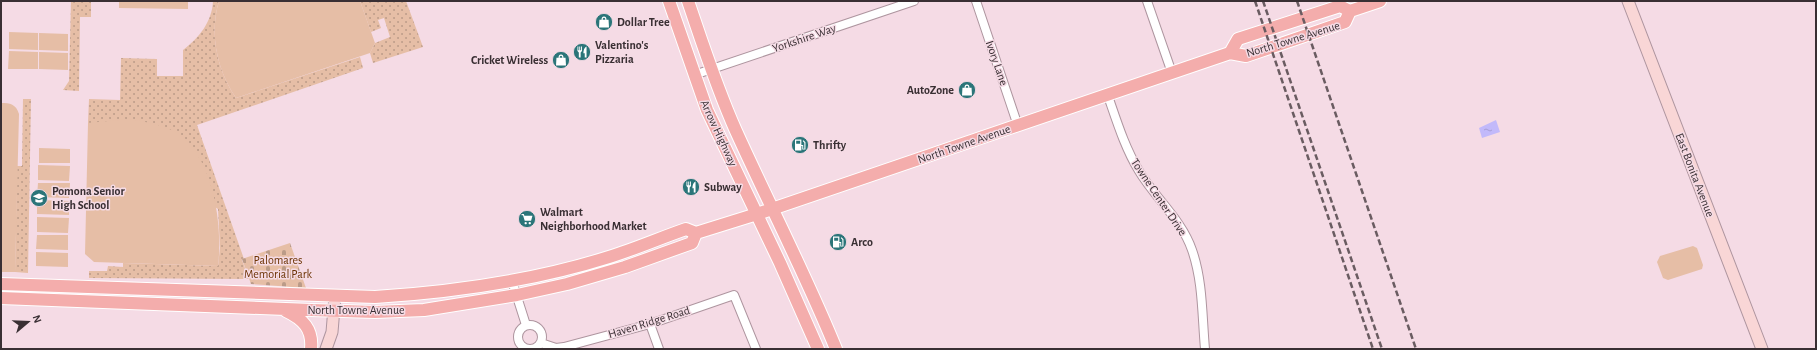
<svg xmlns="http://www.w3.org/2000/svg" width="1817" height="350" font-family="'Alegreya Sans',sans-serif">
<style>
.grass{fill:url(#grass-dots)}
.cemetery{fill:url(#cemetery-stones)}
.garden{fill:#e6bea6}
.water{fill:url(#water-ripples)}
.lines{fill:none;stroke-linecap:round;stroke-linejoin:round}
.street-casing{stroke:#ae959f;stroke-width:10}
.secondary-casing{stroke:#ae959f;stroke-width:13}
.primary-casing{stroke:#fff;stroke-width:14}
.street{stroke:#fff;stroke-width:8}
.secondary{stroke:#f9d6d6;stroke-width:11}
.primary{stroke:#f4adac;stroke-width:12}
.rail{stroke:#6a5c61;stroke-width:2.5;stroke-dasharray:6 3;stroke-linecap:butt}
.labels{text-anchor:middle;stroke-width:3;stroke-linejoin:round;paint-order:stroke}
.poi-label{font-size:12px;font-weight:bold;fill:#392f33;stroke:#f5dbe5;text-anchor:start}
.street-label{font-size:12px;fill:#392f33;stroke:#f5dbe5}
.park-label{font-size:12px;fill:#6c3304;stroke:#f5dbe5}
</style>
<defs>
<pattern id="grass-dots" width="8" height="8" patternUnits="userSpaceOnUse"><rect width="8" height="8" fill="#e6bea6"/><path d="M2 2h.1M6 6h.1" fill="none" stroke="#bb9b88" stroke-width="1.8" stroke-linecap="round"/></pattern>
<pattern id="cemetery-stones" width="16" height="16" patternUnits="userSpaceOnUse"><rect width="16" height="16" fill="#e6bea6"/><path d="M2 7V4a2 2 0 0 1 4 0v3zM10 15v-3a2 2 0 0 1 4 0v3z" fill="#bb9b88"/></pattern>
<pattern id="water-ripples" width="26" height="14" patternUnits="userSpaceOnUse"><rect width="26" height="14" fill="#c2b9fa"/><path d="M2 4q2-2 4 0t4 0M15 11q2-2 4 0t4 0" fill="none" stroke="#a79fd7"/></pattern>
</defs>
<rect width="100%" height="100%" fill="#f5dbe5"/>
<path class="grass" d="M 71,1 L 91,1 L 91,17 L 80,17 L 79,91 L 63,90 L 69,81 Z
M 213,1 L 219,1 C 209,34 217,70 236,98 L 360,57 L 363,68 L 197,125 L 244,259 L 242,260 L 249,279 L 89,278 L 89,271 L 107,271 L 108,266 L 123,267 L 123,263 L 218,266 L 220,248 L 218,209 L 88,123 L 89,99 L 120,100 L 121,58 L 157,59 L 157,76 L 183,76 L 183,50 C 199,38 212,22 213,1 Z
M 360,1 L 406,1 L 423,47 L 373,63 L 370,53 L 375,43 L 390,37 L 384,18 L 378,20 L 381,28 L 371,32 Z
M 23,99 L 31,99 L 28,273 L 15,272 L 17,166 L 22,166 Z"/>
<path class="cemetery" d="M 290,243 L 306,288 L 251,284 L 242,259 Z"/>
<path class="garden" d="M 119,1 L 188,1 L 188,9 L 119,8 Z
M 219,1 L 360,1 L 375,43 L 370,53 L 236,98 C 217,70 209,34 219,1 Z
M 9,32 L 38,33 L 38,50 L 9,49 Z
M 39,33 L 68,34 L 68,51 L 39,50 Z
M 9,51 L 38,52 L 38,69 L 8,69 Z
M 39,52 L 68,53 L 68,70 L 39,69 Z
M 1,103 C 10,103 16,104 19,114 L 15,272 L 1,272 Z
M 129,119 C 145,122 164,124 178,134 C 214,158 223,227 218,266 L 94,262 L 85,254 L 88,123 Z
M 39,148 L 70,149 L 70,163 L 39,163 Z
M 38,165 L 70,166 L 69,181 L 38,180 Z
M 38,183 L 70,183 L 69,198 L 37,197 Z
M 37,200 L 69,201 L 69,215 L 37,214 Z
M 37,217 L 69,218 L 68,233 L 37,232 Z
M 37,235 L 68,235 L 68,250 L 36,249 Z
M 1693,246 L 1697,248 L 1703,265 L 1702,269 L 1668,280 L 1663,278 L 1657,262 L 1660,256 Z
M 36,252 L 68,253 L 68,267 L 36,266 Z"/>
<path class="water" d="M 1496,120 L 1500,132 L 1482,138 L 1479,128 Z"/>
<g class="lines">
<defs>
<path id="street" d="M 976,1 L 1018,126
M 1147,1 L 1172,73
M 694,75 L 914,1
M 1108,96 C 1117,122 1125,148 1139,171 C 1155,198 1182,220 1192,250 C 1203,281 1202,316 1205,349
M 512,281 L 526,325
M 650,324 L 659,349
M518 337a12 12 0 1 1 24 0a12 12 0 1 1-24 0Z
M 541,343 L 556,348 L 564,347 L 565,349
M 564,347 L 650,324 L 734,295 L 756,349"/>
<path id="secondary" d="M 1628,1 L 1762,349
M 326,349 L 332,332 L 335,296"/>
<path id="primary" d="M 669,1 L 707,110 L 780,263 L 818,349
M 688,1 C 703,45 717,89 736,131 C 769,204 806,275 836,349
M 1230,53 L 1238,39 L 1340,6 L 1350,11 L 1380,1
M 1,284 L 375,297 C 454,292 533,281 609,257 C 635,249 660,238 686,229 L 696,233 L 757,214 L 1230,53 L 1246,56 L 1345,22 L 1350,11
M 1,298 L 311,310 L 375,312 L 424,310 L 517,295 L 567,284 L 625,267 L 692,243 L 696,233
M 286,311 C 303,319 313,329 311,349"/>
</defs>
<use href="#street" class="street-casing"/>
<use href="#secondary" class="secondary-casing"/>
<use href="#primary" class="primary-casing"/>
<use href="#street" class="street"/>
<use href="#secondary" class="secondary"/>
<use href="#primary" class="primary"/>
<path class="rail" d="M 1255,1 L 1373,349
M 1263,1 L 1382,349
M 1297,1 L 1416,349"/>
</g>
<defs>
<symbol id="shop-disc" viewBox="-11 -11 22 22"><circle r="9.5" fill="#2b7579" stroke="#f5dbe5"/><path d="M-5-2.5h2.3a2.7 3.5 0 0 1 5.4 0H5L5.5 6h-11ZM-1.5-2.5h3a1.5 2.3 0 0 0-3 0Z" fill="#fff"/></symbol>
<symbol id="restaurant-disc" viewBox="-11 -11 22 22"><circle r="9.5" fill="#2b7579" stroke="#f5dbe5"/><path d="M-5-6h1v4h1v-4h1v4h1v-4h1v5L-1.5 .5V6h-2V.5L-5-1ZM5-6V6H3V1.5H1.5Q1.5-4 5-6Z" fill="#fff"/></symbol>
<symbol id="fuel-disc" viewBox="-11 -11 22 22"><circle r="9.5" fill="#2b7579" stroke="#f5dbe5"/><path d="M-5.5-6h7V0h2V4h1.3V-2.5L3-4.5l.8-.8L6-3V5H2.5V1h-1V6h-7ZM-4.2-4.7v3.2H.2V-4.7Z" fill="#fff"/></symbol>
<symbol id="school-disc" viewBox="-11 -11 22 22"><circle r="9.5" fill="#2b7579" stroke="#f5dbe5"/><path d="M0-5L7-2L0 1L-7-2ZM-4 1L0 2.5L4 1V4Q0 6-4 4Z" fill="#fff"/></symbol>
<symbol id="supermarket-disc" viewBox="-11 -11 22 22"><circle r="9.5" fill="#2b7579" stroke="#f5dbe5"/><path d="M-6-5.5h2.5l.6 2H6L4.5 2H-2.5L-4.4-4H-6ZM-1.5 3.2a1.3 1.3 0 1 0 .1 0ZM3 3.2a1.3 1.3 0 1 0 .1 0Z" fill="#fff"/></symbol>
</defs>
<g fill-rule="evenodd">
<use href="#shop-disc" x="594" y="12" width="20" height="20"/>
<use href="#restaurant-disc" x="572" y="42" width="20" height="20"/>
<use href="#shop-disc" x="551" y="50" width="20" height="20"/>
<use href="#shop-disc" x="957" y="80" width="20" height="20"/>
<use href="#fuel-disc" x="790" y="135" width="20" height="20"/>
<use href="#restaurant-disc" x="681" y="177" width="20" height="20"/>
<use href="#school-disc" x="29" y="188" width="20" height="20"/>
<use href="#supermarket-disc" x="517" y="209" width="20" height="20"/>
<use href="#fuel-disc" x="828" y="232" width="20" height="20"/>
</g>
<g class="labels">
<g class="poi-label">
<text x="617" y="26">Dollar Tree</text>
<text x="595" y="49">Valentino's<tspan x="595" dy="14">Pizzaria</tspan></text>
<text x="548" y="64" text-anchor="end">Cricket Wireless</text>
<text x="954" y="94" text-anchor="end">AutoZone</text>
<text x="813" y="149">Thrifty</text>
<text x="704" y="191">Subway</text>
<text x="52" y="195">Pomona Senior<tspan x="52" dy="14">High School</tspan></text>
<text x="540" y="216">Walmart<tspan x="540" dy="14">Neighborhood Market</tspan></text>
<text x="851" y="246">Arco</text>
</g>
<g class="street-label">
<text transform="translate(804 38) rotate(-19)" y="4">Yorkshire Way</text>
<text transform="translate(1293 39) rotate(-17)" y="4">North Towne Avenue</text>
<text transform="translate(997 63) rotate(71)" y="4">Ivory Lane</text>
<text transform="translate(719 133) rotate(65)" y="4">Arrow Highway</text>
<text transform="translate(964 144) rotate(-19)" y="4">North Towne Avenue</text>
<text transform="translate(1695 175) rotate(69)" y="4">East Bonita Avenue</text>
<text transform="translate(1159 197) rotate(56)" y="4">Towne Center Drive</text>
<text x="356" y="314">North Towne Avenue</text>
<text transform="translate(649 322) rotate(-17)" y="4">Haven Ridge Road</text>
</g>
<g class="park-label">
<text x="278" y="264">Palomares<tspan x="278" dy="14">Memorial Park</tspan></text>
</g>
</g>
<rect width="1817" height="350" fill="none" stroke="#392f33" stroke-width="4"/>
<g transform="translate(28 322) rotate(71)" stroke="#f5dbe5" stroke-width="3" paint-order="stroke">
<path d="M0-3L7 15L0 10L-7 15Z" fill="#392f33"/>
<text y="-6" font-size="11" font-weight="bold" text-anchor="middle" fill="#392f33">N</text>
</g>
</svg>
